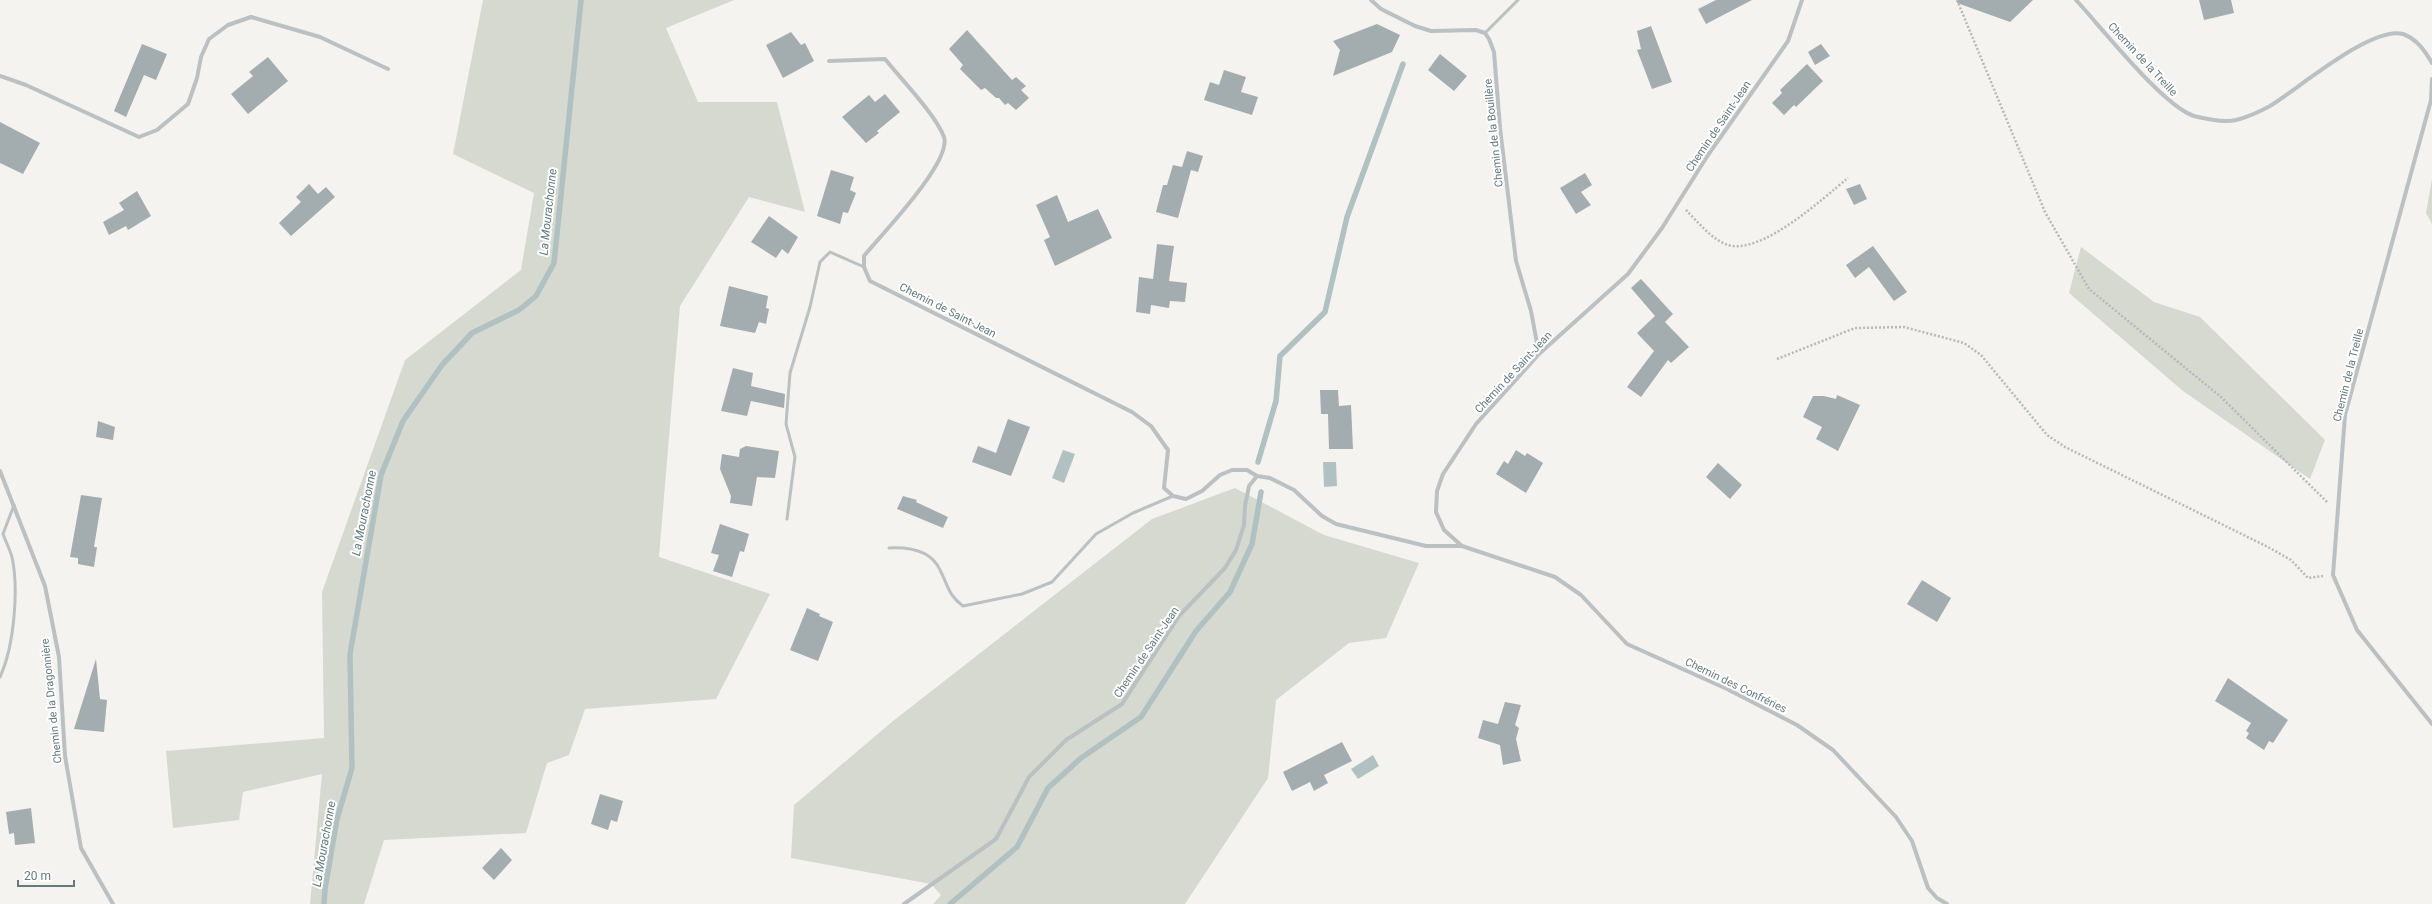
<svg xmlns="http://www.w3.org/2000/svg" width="2432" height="904" font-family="Roboto,sans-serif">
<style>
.green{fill:#d5d9d0}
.water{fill:#b1c1c2}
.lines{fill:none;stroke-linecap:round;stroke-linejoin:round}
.stream{stroke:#b1c1c2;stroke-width:5.5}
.building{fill:#a3adaf}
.path{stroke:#b5b9ba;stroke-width:2.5;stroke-dasharray:2 2;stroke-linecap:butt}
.lane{stroke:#bbc0c2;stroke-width:3}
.street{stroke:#bbc0c2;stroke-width:4}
.labels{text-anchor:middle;stroke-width:4;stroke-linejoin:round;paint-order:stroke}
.street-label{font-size:11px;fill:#65797f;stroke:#fff}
.water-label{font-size:12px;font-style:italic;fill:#617b7c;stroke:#fff}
</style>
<rect width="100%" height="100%" fill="#f4f3f0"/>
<path class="green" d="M 483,0 L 734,0 L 666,28 L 698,102 L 777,102 L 805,212 L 749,197 L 680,306 L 659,557 L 770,594 L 716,699 L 585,709 L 569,755 L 547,763 L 526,833 L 384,840 L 364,904 L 310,904 L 322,774 L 243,792 L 239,820 L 173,828 L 166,751 L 324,738 L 322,592 L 405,360 L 521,270 L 534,193 L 453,154 Z
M 2432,179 L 2432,224 L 2426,213 Z
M 2081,247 L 2154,302 L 2200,317 L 2325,440 L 2310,479 L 2183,391 L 2069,293 Z
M 1235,488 L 1324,535 L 1419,563 L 1386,638 L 1349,643 L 1276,700 L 1268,778 L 1185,904 L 933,904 L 941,895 L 931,884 L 791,858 L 794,805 L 893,721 L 1152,519 Z"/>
<path class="water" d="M 1063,450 L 1075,454 L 1064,483 L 1052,478 Z
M 1323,462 L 1336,462 L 1337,486 L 1324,487 Z
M 1373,755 L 1379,766 L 1358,779 L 1351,769 Z"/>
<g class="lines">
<path class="stream" d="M 1258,462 L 1276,401 L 1280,356 L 1325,312 L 1347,217 L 1403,64
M 324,904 L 325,889 L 337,819 L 352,768 L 350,654 L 381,475 L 403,421 L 442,365 L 472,333 L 519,310 L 536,296 L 554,263 L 581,0
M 950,904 L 1017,847 L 1048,788 L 1081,758 L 1141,717 L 1196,631 L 1230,592 L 1252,544 L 1261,492"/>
</g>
<path class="building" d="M 1716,0 L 1752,0 L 1706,24 L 1698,9 Z
M 1957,0 L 2033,0 L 2010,22 L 1957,3 Z
M 2199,0 L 2231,0 L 2234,13 L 2204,20 Z
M 1377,24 L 1400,35 L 1392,52 L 1333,76 L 1340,50 L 1333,41 Z
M 1651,26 L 1672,82 L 1652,89 L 1637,50 L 1641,49 L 1637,31 Z
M 967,30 L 1012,80 L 1016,77 L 1026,86 L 1021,90 L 1029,98 L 1016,110 L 1008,103 L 1005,105 L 999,98 L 996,98 L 985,88 L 981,90 L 960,69 L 963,65 L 949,49 Z
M 791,32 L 801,45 L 805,43 L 814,61 L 783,78 L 766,45 Z
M 142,44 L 167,54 L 156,80 L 144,75 L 126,117 L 114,111 Z
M 1821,44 L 1830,56 L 1815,65 L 1808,52 Z
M 1440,54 L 1467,76 L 1454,91 L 1428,70 Z
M 268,57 L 288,81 L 248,114 L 231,94 L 253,76 L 249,72 Z
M 1807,64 L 1823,81 L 1796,107 L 1794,105 L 1784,115 L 1772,103 L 1782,93 L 1780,90 Z
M 1224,70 L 1246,77 L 1241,92 L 1258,97 L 1252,115 L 1204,100 L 1210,82 L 1219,85 Z
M 885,94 L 900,112 L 877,131 L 879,133 L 866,143 L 842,117 L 869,95 L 875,102 Z
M 0,122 L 40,143 L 23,174 L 0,163 Z
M 1187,151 L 1203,156 L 1198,172 L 1191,170 L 1178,218 L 1156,212 L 1163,185 L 1167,185 L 1173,165 L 1182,167 Z
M 831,170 L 854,177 L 850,190 L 856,193 L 848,213 L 843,212 L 840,224 L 817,216 Z
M 1585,173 L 1592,185 L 1581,192 L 1591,205 L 1576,214 L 1560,188 Z
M 309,184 L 318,194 L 326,187 L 335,197 L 291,236 L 279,223 L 301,202 L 296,197 Z
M 1860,184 L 1867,199 L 1854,205 L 1846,189 Z
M 137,191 L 151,216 L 128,230 L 126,226 L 109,235 L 103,222 L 124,210 L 119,203 Z
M 1057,195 L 1068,222 L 1098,209 L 1112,238 L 1055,266 L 1044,240 L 1050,237 L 1036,205 Z
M 769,216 L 798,237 L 788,254 L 782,249 L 776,258 L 751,242 Z
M 1157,244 L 1174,246 L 1169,281 L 1187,283 L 1185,302 L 1170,301 L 1169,308 L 1151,305 L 1150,314 L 1136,312 L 1139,277 L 1153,279 Z
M 1873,246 L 1907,292 L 1894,301 L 1869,267 L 1855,278 L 1846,265 Z
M 1641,279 L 1673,314 L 1665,322 L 1689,347 L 1671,363 L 1668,360 L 1641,397 L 1627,387 L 1654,351 L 1637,333 L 1655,316 L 1631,288 Z
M 729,286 L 768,296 L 766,308 L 769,309 L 766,324 L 759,322 L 755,333 L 720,326 Z
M 733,368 L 753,373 L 751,386 L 785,394 L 784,408 L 751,401 L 747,416 L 721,411 Z
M 1320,390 L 1338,390 L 1339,406 L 1351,405 L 1353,449 L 1329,449 L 1328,414 L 1321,414 Z
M 1837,395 L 1860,405 L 1838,451 L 1816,439 L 1822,427 L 1803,417 L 1813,396 L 1824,396 L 1836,399 Z
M 1008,419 L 1030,427 L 1011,476 L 972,462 L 978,446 L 996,453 Z
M 98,421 L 115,427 L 113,440 L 96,437 Z
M 746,446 L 779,451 L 775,478 L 757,477 L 752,506 L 730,503 L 731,496 L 720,469 L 722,454 L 739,457 L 740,449 Z
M 1516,450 L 1525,456 L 1527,453 L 1543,463 L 1526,493 L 1496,474 L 1504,461 L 1508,464 Z
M 1718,463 L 1742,485 L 1730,499 L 1706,477 Z
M 81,495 L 102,498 L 94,547 L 97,547 L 94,567 L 78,564 L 78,558 L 70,557 Z
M 903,496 L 917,500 L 916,502 L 948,517 L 943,528 L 897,509 Z
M 720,524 L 749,534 L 744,552 L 740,551 L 732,577 L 713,571 L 719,555 L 711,553 Z
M 1922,580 L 1951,598 L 1937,622 L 1907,604 Z
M 807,608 L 820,614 L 819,616 L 833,622 L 818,661 L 790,650 Z
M 96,659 L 100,699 L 107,700 L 104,732 L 74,729 Z
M 2228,678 L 2288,720 L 2273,743 L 2269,741 L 2264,750 L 2246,738 L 2249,733 L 2246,731 L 2251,723 L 2215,701 Z
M 1505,702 L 1521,705 L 1515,725 L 1519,728 L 1516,739 L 1521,761 L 1503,765 L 1500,745 L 1478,738 L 1483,720 L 1498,724 Z
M 1342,742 L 1352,761 L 1324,775 L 1328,783 L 1314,791 L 1310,782 L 1292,791 L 1283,772 Z
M 600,794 L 623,801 L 617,822 L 611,820 L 608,830 L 591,824 Z
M 31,808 L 35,843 L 15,845 L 14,833 L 9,834 L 6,812 Z
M 501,848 L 512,860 L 494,880 L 482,868 Z"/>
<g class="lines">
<path class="path" d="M 1957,0 L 2045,212 L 2089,289 L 2221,397 L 2327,502
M 1686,210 C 1697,221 1712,240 1728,245 C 1762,255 1822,199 1848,178
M 1777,359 L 1855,328 L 1904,327 L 1964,343 L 1981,355 L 2047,435 L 2065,447 L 2268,547 L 2291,560 L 2308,578 L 2323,576"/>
<path class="lane" d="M 1485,33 L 1518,0
M 787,519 L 795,457 L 786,424 L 790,373 L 810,307 L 820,262 L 830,252 L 864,267
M 889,548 C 909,547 931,550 940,570 C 948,585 948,595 963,606 L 1022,594 L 1052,582 L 1096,534 L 1133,513 L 1173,496
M 0,677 C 14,647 19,590 12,557 C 10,550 6,542 3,534 L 14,505"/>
<path class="street" d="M 1371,0 L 1381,9 L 1415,26 L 1431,31 L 1476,30 L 1485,33 L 1489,39 L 1494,52 L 1500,128 L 1516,261 L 1531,311 L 1539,354
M 2076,0 C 2101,27 2163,106 2194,116 C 2206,119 2224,123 2236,120 C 2248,117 2259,112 2270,106 C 2298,89 2372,25 2403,34 C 2417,39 2425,51 2432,63
M 829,61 L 885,59 C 901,79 936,115 944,137 C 952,162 881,235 864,256 L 864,267 L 870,281 L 1132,412 L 1151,426 L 1168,450 L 1164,488 L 1173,496 L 1186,499 L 1202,491 L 1220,475 L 1232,470 L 1247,470 L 1257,476 L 1270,478 L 1294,490 L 1322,516 L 1336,524 L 1426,546 L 1462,546 L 1555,577 L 1581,595 L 1627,644 L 1727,689 L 1797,725 L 1833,750 L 1896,817 L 1912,841 L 1928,888 L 1937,898 L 1947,904
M 0,76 L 26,85 L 139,137 L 157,130 L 188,104 L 197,78 L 201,57 L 209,39 L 228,25 L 251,17 L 320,37 L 388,69
M 2432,79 L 2431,100 L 2345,415 L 2333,575 L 2357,630 L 2432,724
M 0,471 L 45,586 L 59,657 L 65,756 L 81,848 L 113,904
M 1462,546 L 1444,530 L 1436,512 L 1437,491 L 1443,474 L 1476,424 L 1539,354 L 1628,274 L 1662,228 L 1708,155 L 1788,41 L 1802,0
M 904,904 L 996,839 L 1029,777 L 1066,740 L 1122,704 L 1179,616 L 1225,568 L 1236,550 L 1244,525 L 1245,506 L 1249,486 L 1257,476"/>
</g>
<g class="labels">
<g class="street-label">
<text transform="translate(2143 59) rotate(47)" y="4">Chemin de la Treille</text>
<text transform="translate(1718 126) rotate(-56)" y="4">Chemin de Saint-Jean</text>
<text transform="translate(1493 133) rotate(-96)" y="4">Chemin de la Bouillère</text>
<text transform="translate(948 310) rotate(27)" y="4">Chemin de Saint-Jean</text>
<text transform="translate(1513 372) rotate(-47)" y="4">Chemin de Saint-Jean</text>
<text transform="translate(2348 375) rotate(-76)" y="4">Chemin de la Treille</text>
<text transform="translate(1146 652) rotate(-56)" y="4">Chemin de Saint-Jean</text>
<text transform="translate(1736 685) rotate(26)" y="4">Chemin des Confréries</text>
<text transform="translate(51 701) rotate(-96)" y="4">Chemin de la Dragonnière</text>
</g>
<g class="water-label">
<text transform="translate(548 212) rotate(-84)" y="4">La Mourachonne</text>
<text transform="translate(364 513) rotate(-79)" y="4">La Mourachonne</text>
<text transform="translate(324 844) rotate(-80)" y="4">La Mourachonne</text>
</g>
</g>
<path d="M18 880v6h56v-6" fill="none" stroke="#65797f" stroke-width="2"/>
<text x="24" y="880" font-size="12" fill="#65797f" stroke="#ffffff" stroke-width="3" paint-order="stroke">20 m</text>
</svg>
